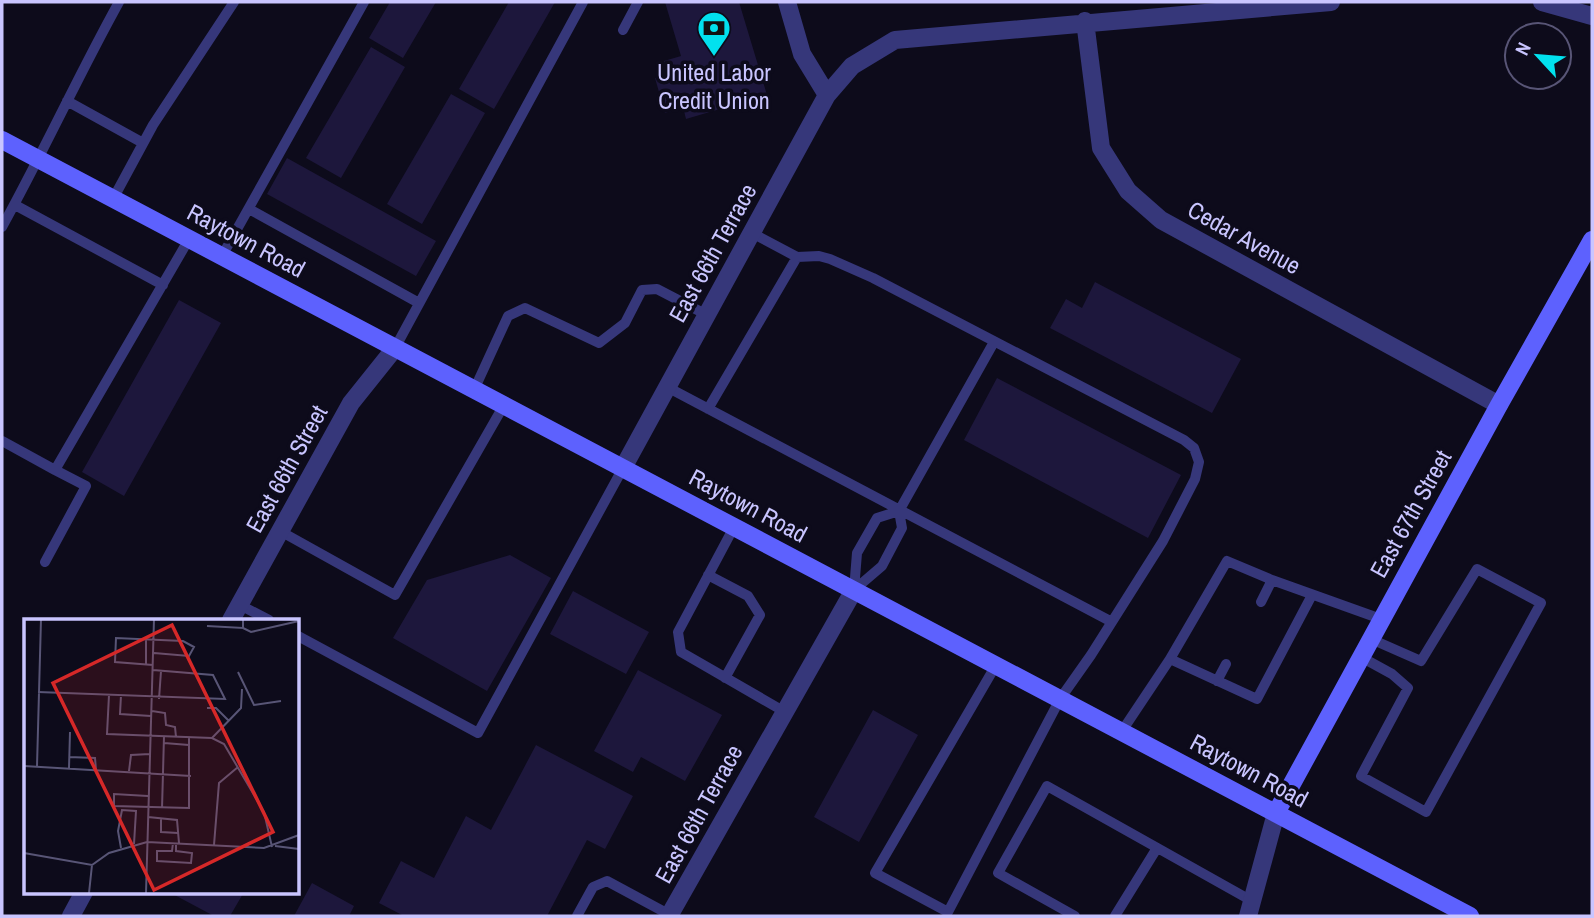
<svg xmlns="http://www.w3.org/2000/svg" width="1594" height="918" font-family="'Archivo Narrow',sans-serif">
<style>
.building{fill:#1d173c}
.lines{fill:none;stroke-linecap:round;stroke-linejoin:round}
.lane{stroke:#36377a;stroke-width:10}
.street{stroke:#36377a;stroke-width:18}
.secondary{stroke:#5d61fe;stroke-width:18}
.labels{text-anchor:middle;stroke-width:7;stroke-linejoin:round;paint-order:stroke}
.poi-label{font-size:24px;fill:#c9c5ff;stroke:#0d0b1b}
.street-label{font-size:24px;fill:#c9c5ff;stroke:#0d0b1b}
.inset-road{fill:none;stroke:#585576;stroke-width:2}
.view{fill:#d62828;fill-opacity:0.15;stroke:#d62828;stroke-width:3.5}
.inset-edge{fill:none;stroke:#c9c5ff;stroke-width:3.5}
</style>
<rect width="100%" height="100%" fill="#0d0b1b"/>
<path class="building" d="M 390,2 L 436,2 L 403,58 L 369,38 Z
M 509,2 L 555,2 L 494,109 L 459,89 Z
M 665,2 L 739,2 L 767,95 L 686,119 L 683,107 L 665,113 L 655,78 L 668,75 L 664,61 L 681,56 Z
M 371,47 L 405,67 L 341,178 L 306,158 Z
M 451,94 L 485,113 L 422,224 L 387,204 Z
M 287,158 L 436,241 L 416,276 L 267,194 Z
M 1095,282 L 1241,359 L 1212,413 L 1050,328 L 1066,299 L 1082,308 Z
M 179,300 L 221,323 L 124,496 L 82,472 Z
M 997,378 L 1181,475 L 1148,538 L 964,440 Z
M 510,555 L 551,578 L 487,691 L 393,638 L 427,580 Z
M 573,591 L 649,632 L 626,674 L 550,634 Z
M 638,670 L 722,715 L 685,781 L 641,757 L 633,772 L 594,751 Z
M 873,710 L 918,735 L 859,842 L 814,817 Z
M 536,745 L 633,796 L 605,849 L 587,840 L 547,916 L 404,916 L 379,903 L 401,861 L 434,878 L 466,816 L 491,830 Z
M 312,883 L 354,906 L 349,916 L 294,916 Z
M 169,892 L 244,892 L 230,916 L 214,916 Z"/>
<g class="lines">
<path class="lane" d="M 623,30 L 638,2
M 67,101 L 143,143
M 113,199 L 153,125 L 234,2
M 15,205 L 163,285
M 249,209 L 419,303
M 2,227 C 43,153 78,76 119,2
M 752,233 L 797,257 L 819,256 L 830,259 L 873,278 L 1184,440 L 1194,448 L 1199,462 L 1195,479 L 1163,541 L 1091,655 L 1060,699 L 948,912 L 875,873 L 996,665
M 222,256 L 364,2
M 395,348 L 583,2
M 667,387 L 1112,622
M 474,390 L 508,316 L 525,308 L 599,343 L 625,323 L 642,290 L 657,289 L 707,315
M 708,409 L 797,257
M 2,441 L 55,470 L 189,239
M 734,527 L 678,632 L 681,652 L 785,712
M 280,531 L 395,595 L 504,405
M 45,562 L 86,486 L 55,470
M 708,575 L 748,596 L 760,615 L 725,678
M 854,590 L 882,566 L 902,528 L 899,511 L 994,342
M 854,590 L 857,553 L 877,518 L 899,511
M 1261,602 L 1272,580
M 240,605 L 269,620
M 298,636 L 478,733 L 623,468
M 1361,657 L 1392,674 L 1408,688 L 1361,776 L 1426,812 L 1541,603 L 1477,569 L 1421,661 L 1371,639
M 1170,659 L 1257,699 L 1312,595
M 1217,681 L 1226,664
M 1122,731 L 1170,659 L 1227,561 L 1272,580 L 1381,619
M 577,916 L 593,887 L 607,881 L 670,915
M 1075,916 L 998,873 L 1047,786 L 1252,901
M 1115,916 L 1157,848"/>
<path class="street" d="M 787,2 L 802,54 L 827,95
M 1542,2 L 1592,16
M 1085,21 L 1101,148 L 1128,191 L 1161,220 L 1499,405
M 623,468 L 827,95 L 852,66 L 895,40 L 1331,2
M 231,620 L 351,403 L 395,348
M 71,916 L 84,892
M 669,916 L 854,590
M 1248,916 L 1276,813"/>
<path class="secondary" d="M 2,140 L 1470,916
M 1276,813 L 1499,405 L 1592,240"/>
</g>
<defs>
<symbol id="bank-pin" viewBox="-11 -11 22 30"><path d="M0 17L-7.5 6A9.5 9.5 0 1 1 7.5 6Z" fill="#02e1ee" stroke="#0d0b1b"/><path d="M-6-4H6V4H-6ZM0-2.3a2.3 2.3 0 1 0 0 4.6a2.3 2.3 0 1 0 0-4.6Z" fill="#111"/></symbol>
</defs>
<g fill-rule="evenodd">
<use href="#bank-pin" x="695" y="9" width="38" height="52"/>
</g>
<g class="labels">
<g class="poi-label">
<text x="714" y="81">United Labor<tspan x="714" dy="28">Credit Union</tspan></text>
</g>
<g class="street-label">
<text transform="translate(1244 238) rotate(29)" y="8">Cedar Avenue</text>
<text transform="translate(246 241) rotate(28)" y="8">Raytown Road</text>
<text transform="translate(713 253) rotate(-61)" y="8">East 66th Terrace</text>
<text transform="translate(287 469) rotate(-61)" y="8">East 66th Street</text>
<text transform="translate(748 506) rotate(28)" y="8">Raytown Road</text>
<text transform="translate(1411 514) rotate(-61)" y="8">East 67th Street</text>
<text transform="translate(1249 771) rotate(28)" y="8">Raytown Road</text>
<text transform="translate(699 814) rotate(-61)" y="8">East 66th Terrace</text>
</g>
</g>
<g transform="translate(24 619)">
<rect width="275" height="275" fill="#0d0b1b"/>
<path class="inset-road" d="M 183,7 L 219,9 L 219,0M 219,9 L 227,13 L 275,2M 122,45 L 122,21M 129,46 L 91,43 L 92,19 L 159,22 L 170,28 L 165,37 L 130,34M 214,53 L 230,86 L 257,82M 14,73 L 201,80 L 189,56 L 129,51M 85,76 L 83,115 L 188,119 L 200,125 L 240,193 L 248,228M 97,76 L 96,95 L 127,97M 135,80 L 137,52M 183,89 L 192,89 L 205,102M 128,92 L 141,94 L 142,106 L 151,108 L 152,118M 188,119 L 217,89 L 218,70M 140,124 L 165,126M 45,138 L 71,139 L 72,151M 0,147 L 167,157M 13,147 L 17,0M 45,149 L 46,113M 105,152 L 107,136 L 126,135M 124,177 L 90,175 L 90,187 L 165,189 L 165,118M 138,190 L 140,117M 124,198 L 153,201 L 155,224M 137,200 L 137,213 L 154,214M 149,224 L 148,232 L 133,232 L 133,242 L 167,244 L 168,234 L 152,232 L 152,224M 190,226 L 195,164 L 214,148M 251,227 L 275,230M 97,229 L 94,212 L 98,191 L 112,192 L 110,225M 0,234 L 68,246 L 85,234 L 123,223 L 240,229 L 275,216M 65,274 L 68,246M 122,274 L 130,0"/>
<path class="view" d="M 148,6 L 249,213 L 130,271 L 29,64 Z"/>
<rect width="275" height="275" class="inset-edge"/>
</g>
<rect width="1594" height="918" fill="none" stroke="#c9c5ff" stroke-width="7"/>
<g transform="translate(1538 56) rotate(296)"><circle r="33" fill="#0d0b1b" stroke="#585576" stroke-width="2"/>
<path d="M0-5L12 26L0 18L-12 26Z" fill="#02e1ee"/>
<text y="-10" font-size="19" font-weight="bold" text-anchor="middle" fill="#c9c5ff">N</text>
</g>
</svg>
